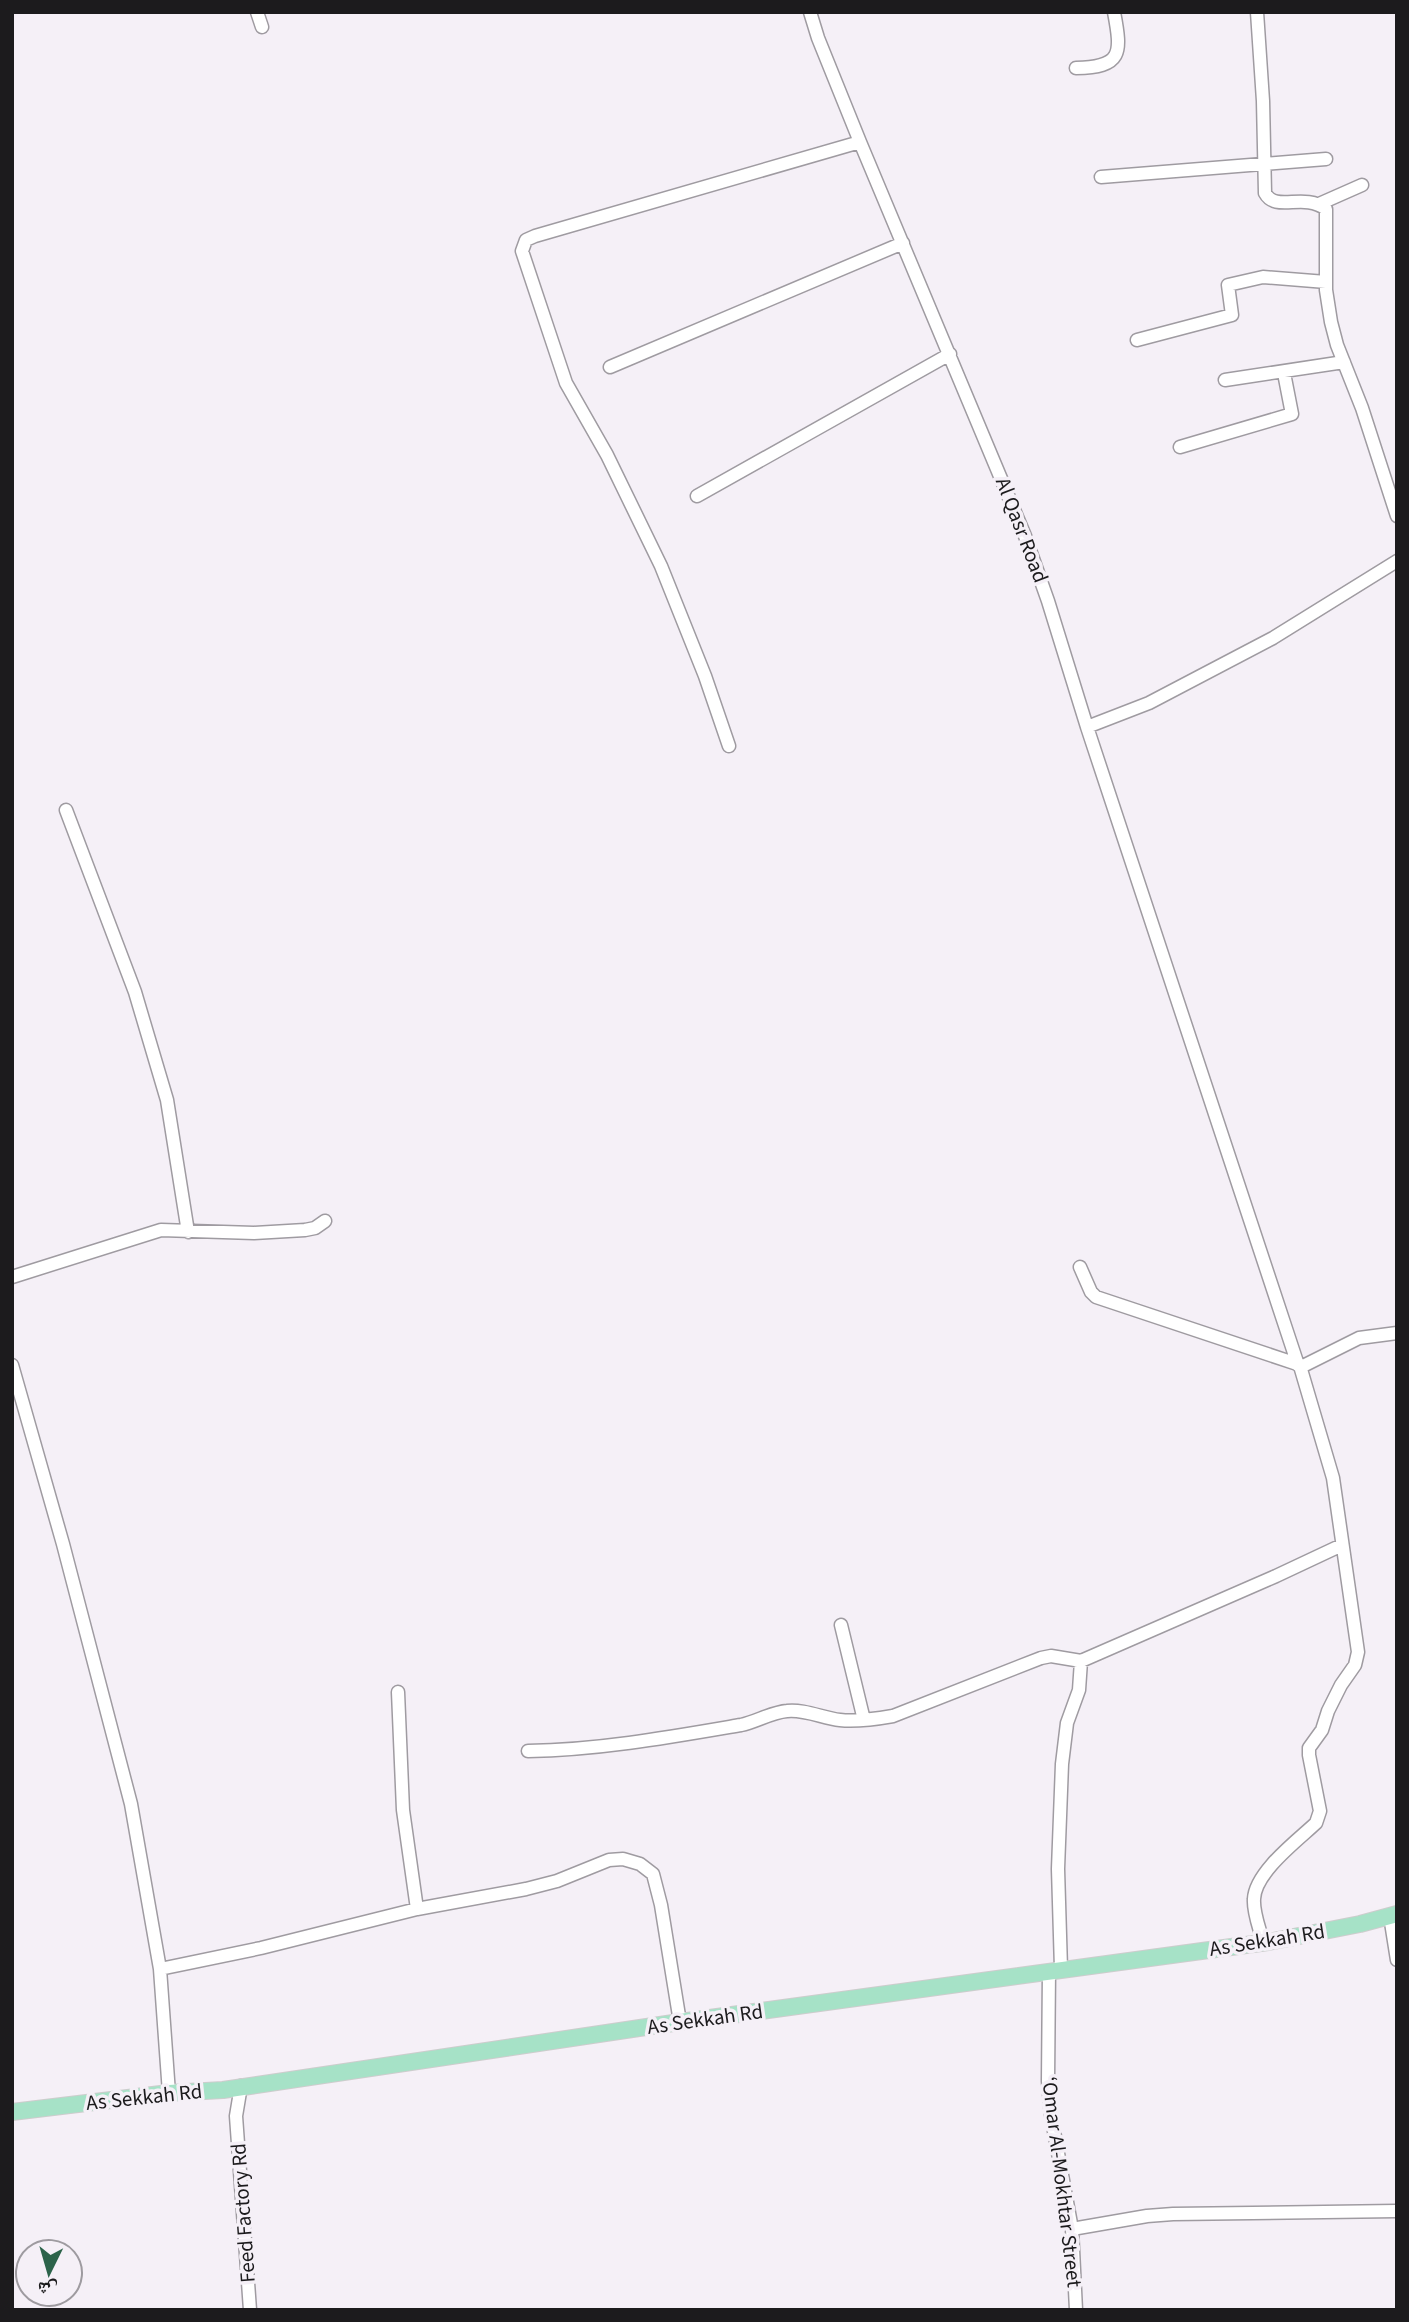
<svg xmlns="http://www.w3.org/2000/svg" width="1409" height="2322" font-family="'Source Sans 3','Noto Naskh Arabic',sans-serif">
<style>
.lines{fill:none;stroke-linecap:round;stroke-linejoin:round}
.minor-casing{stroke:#9f9ba1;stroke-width:15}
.major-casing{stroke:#cdcdcd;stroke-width:18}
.minor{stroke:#fff;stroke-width:12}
.major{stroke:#a6e2c7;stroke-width:16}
.labels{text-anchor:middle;stroke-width:7;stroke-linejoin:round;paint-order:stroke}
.street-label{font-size:21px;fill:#1c1b1d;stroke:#f5f0f7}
</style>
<rect width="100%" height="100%" fill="#f5f0f7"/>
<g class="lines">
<defs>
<path id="minor" d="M 257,12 L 262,27
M 810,12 L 818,38 L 860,142 L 1025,536 L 1048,601 L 1087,727 L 1149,703 L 1273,638 L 1397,561
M 1257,12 L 1263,101 L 1265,193 C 1276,213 1303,192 1326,209 L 1326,290 L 1331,322 L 1337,345 L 1362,408 L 1397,516
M 1076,68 C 1122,67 1122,54 1114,12
M 1101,177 L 1326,159
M 1319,204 L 1362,185
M 1137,340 L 1232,315 L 1228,285 L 1263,277 L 1326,282
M 610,367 L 903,243
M 1225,380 L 1344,362
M 1180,447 L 1292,414 L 1284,373
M 697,496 L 950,354
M 1087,727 L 1298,1365 L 1303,1366 L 1359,1338 L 1397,1333
M 729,746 L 705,676 L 661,566 L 607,455 L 566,383 L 522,251 L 526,240 L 535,236 L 860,142
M 66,810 L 135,992 L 167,1100 L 188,1232
M 1080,1267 L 1091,1292 L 1096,1297 L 1297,1364
M 12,1277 L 161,1230 L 254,1233 L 305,1230 L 315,1228 L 325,1221
M 12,1365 L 63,1544 L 131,1804 L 160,1969 L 169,2093
M 841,1625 L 864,1720
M 398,1692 L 403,1810 L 417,1909
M 528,1751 C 599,1750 671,1737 741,1725 C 756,1722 772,1712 787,1711 C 804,1709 823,1718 840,1720 C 857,1722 876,1719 893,1716 L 1041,1658 L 1051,1656 L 1081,1661 L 1276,1576 L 1342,1545
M 1390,1916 L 1397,1960
M 1263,1942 C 1260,1929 1253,1913 1254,1899 C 1255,1872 1298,1840 1316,1823 L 1320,1811 L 1309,1755 L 1309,1748 L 1322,1730 L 1328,1711 L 1341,1685 L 1355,1665 L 1358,1652 L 1333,1478 L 1300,1366
M 160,1969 L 261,1948 L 417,1909 L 526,1889 L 557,1881 L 609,1860 L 623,1859 L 640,1864 L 653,1874 L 661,1905 L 680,2022
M 1061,1969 L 1058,1869 L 1062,1764 L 1067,1723 L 1079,1690 L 1081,1661
M 1049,1971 L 1048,2081 L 1051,2115 L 1072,2229 L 1076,2310
M 241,2086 L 236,2116 L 250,2310
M 1072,2229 L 1147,2216 L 1173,2214 L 1397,2211"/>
<path id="major" d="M 12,2112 L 169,2093 L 223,2090 L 680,2022 L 1268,1942 L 1360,1924 L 1397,1914"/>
</defs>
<use href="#minor" class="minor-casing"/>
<use href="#major" class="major-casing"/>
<use href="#minor" class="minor"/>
<use href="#major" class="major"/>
</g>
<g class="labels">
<g class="street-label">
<text transform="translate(1022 530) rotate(69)" y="7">Al Qasr Road</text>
<text transform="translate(1267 1940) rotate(-9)" y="7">As Sekkah Rd</text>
<text transform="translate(705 2019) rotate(-8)" y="7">As Sekkah Rd</text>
<text transform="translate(144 2097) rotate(-6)" y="7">As Sekkah Rd</text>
<text transform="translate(1062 2182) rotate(83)" y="7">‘Omar Al-Mokhtar Street</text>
<text transform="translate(243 2213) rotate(-94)" y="7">Feed Factory Rd</text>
</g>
</g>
<rect width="1409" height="2322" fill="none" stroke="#1c1b1d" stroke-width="28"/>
<g transform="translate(49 2273) rotate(185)"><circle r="33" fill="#f5f0f7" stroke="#9e9ba0" stroke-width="2"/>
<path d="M0-5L12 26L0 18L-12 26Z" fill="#2c634a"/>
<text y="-10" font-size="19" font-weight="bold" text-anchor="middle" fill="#1c1b1d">ش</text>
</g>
</svg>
